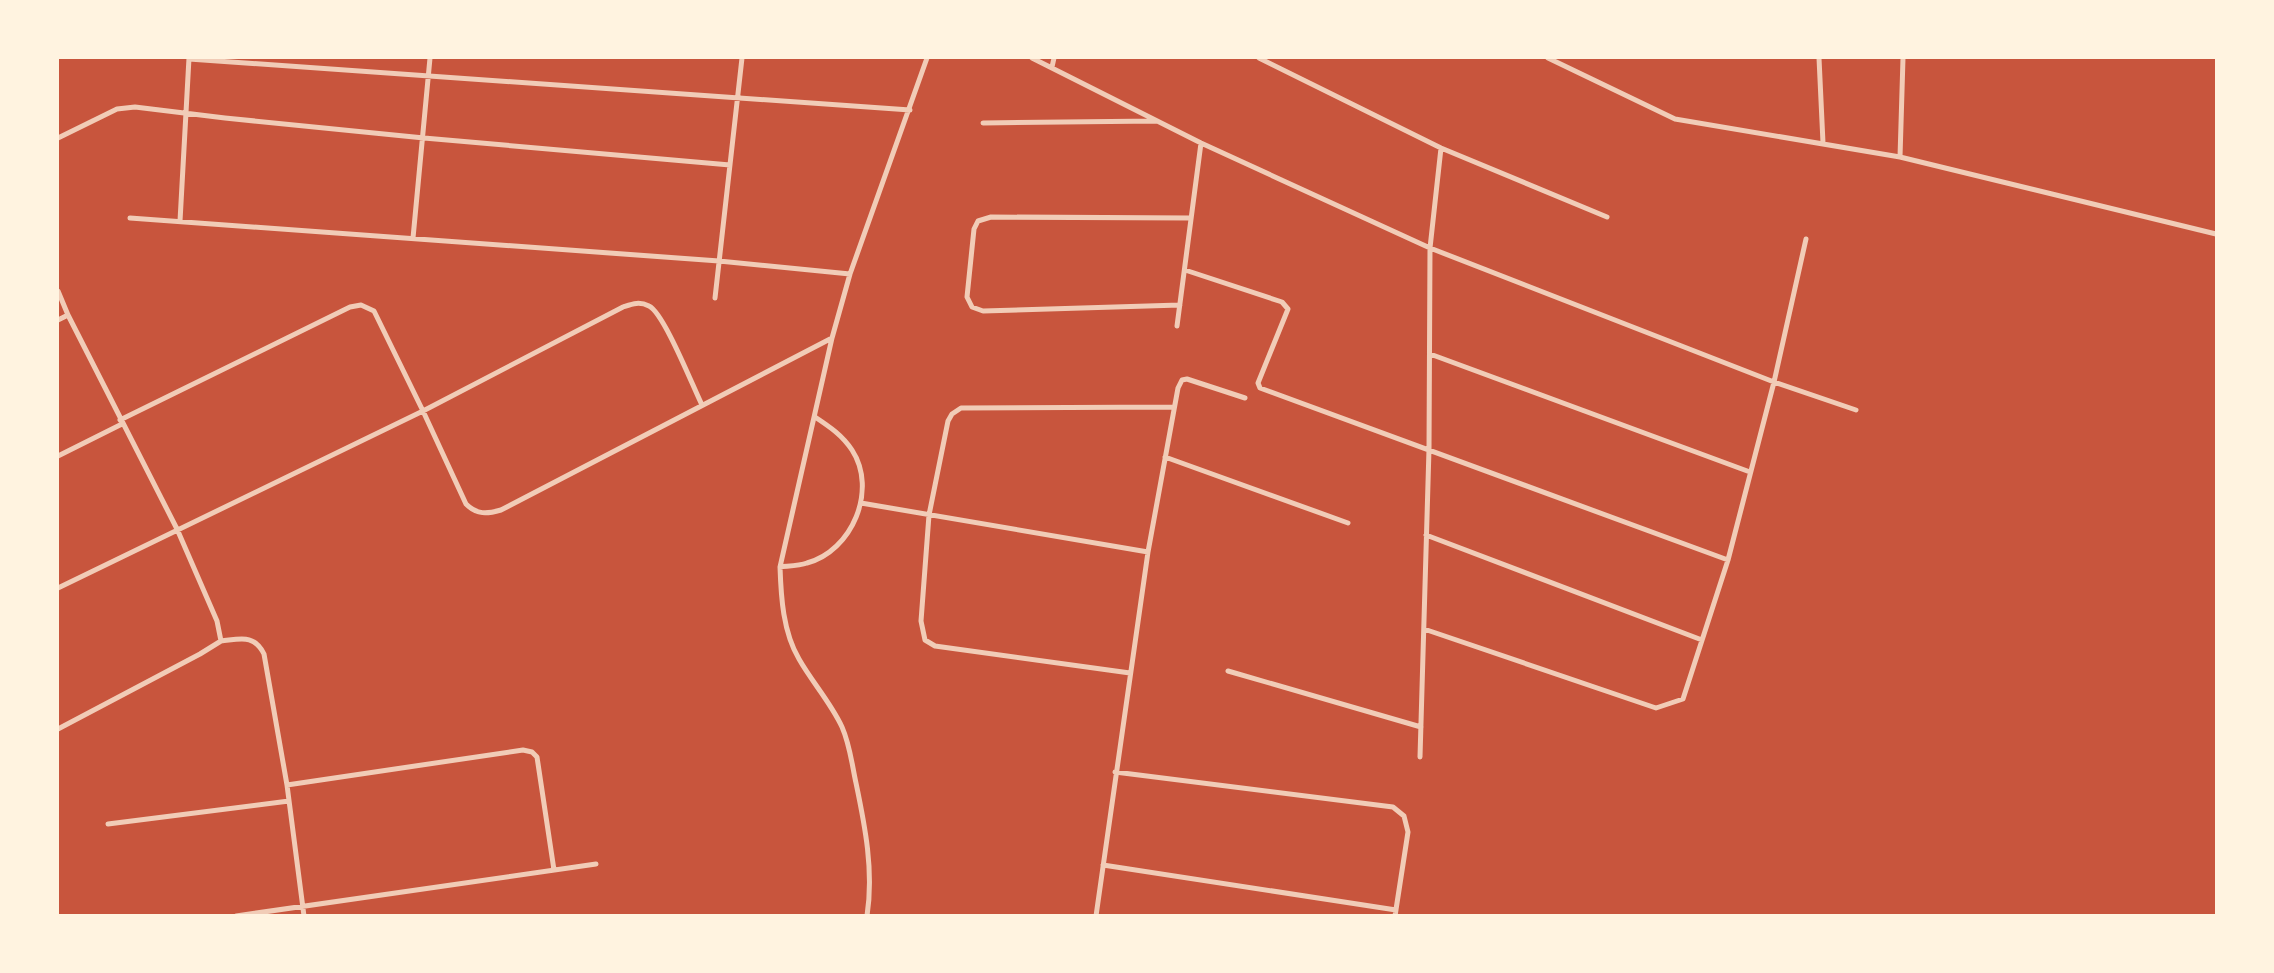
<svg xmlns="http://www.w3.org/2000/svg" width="2274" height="973" font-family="'Alegreya Sans',sans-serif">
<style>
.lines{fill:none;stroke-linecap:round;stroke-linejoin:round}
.minor{stroke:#f1ccb7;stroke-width:5}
</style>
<rect width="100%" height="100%" fill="#c8553d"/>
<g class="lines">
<path class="minor" d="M 1032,58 L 1201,143 L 1430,248 L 1774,382 L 1856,410
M 1259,58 L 1441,148 L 1607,217
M 1548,58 L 1675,119 L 1900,157 L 2216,234
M 1819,58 L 1823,143
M 189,59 L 910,110
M 1052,67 L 1054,58
M 983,123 L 1157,121
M 58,138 L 117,109 L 135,107 L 225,118 L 424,138 L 730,165
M 1900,157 L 1903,58
M 130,218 L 719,261 L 850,274
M 180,221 L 189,58
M 413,238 L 430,58
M 1185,270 L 1282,302 L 1288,309 L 1258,383 L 1260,388 L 1728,560
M 58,291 L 68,315
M 715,298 L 742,58
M 1180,305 L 983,311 L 972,307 L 967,297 L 974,229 L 978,221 L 991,217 L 1191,218
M 58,320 L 68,315 L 177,529 L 217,621 L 221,641 L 200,654 L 58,729
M 1177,326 L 1201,143
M 832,338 L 850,274 L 927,58
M 1430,354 L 1750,472
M 120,420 L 350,307 L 361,305 L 374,311 L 423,411 L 623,307 C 632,304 639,301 649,306 C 664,313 693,387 702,405
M 58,456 L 122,424
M 1165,457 L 1348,523
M 861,503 L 1148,552
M 1426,535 L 1702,640
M 780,567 C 789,566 799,566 807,563 C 852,551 878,490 852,450 C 842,435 830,427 815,417
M 58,588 L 423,411 L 466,504 C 477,515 487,514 501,510 L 832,338 L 780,567 C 781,597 783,632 799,659 C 812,682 831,703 842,727 C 850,745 852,765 856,783 C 865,826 874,871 867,916
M 1424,629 L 1656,708 L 1683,699 L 1728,560 L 1774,382 L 1806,239
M 221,641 C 241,639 254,634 264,654 L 287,785 L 304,916
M 1228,671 L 1421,727
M 1130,673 L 935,646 L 925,640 L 921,621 L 929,515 L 948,421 L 952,414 L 961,408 L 1174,407
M 1420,757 L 1429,449 L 1430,248 L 1441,148
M 1115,772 L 1393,807 L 1404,816 L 1408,832 L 1395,916
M 287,785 L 523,750 L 532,752 L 537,757 L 554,870
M 108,824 L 289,801
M 1103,865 L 1396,910
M 236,916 L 596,864
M 1096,916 L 1148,552 L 1178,388 L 1182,380 L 1187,379 L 1245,398"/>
</g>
<rect width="2274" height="973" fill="none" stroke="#fff3e0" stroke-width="118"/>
</svg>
